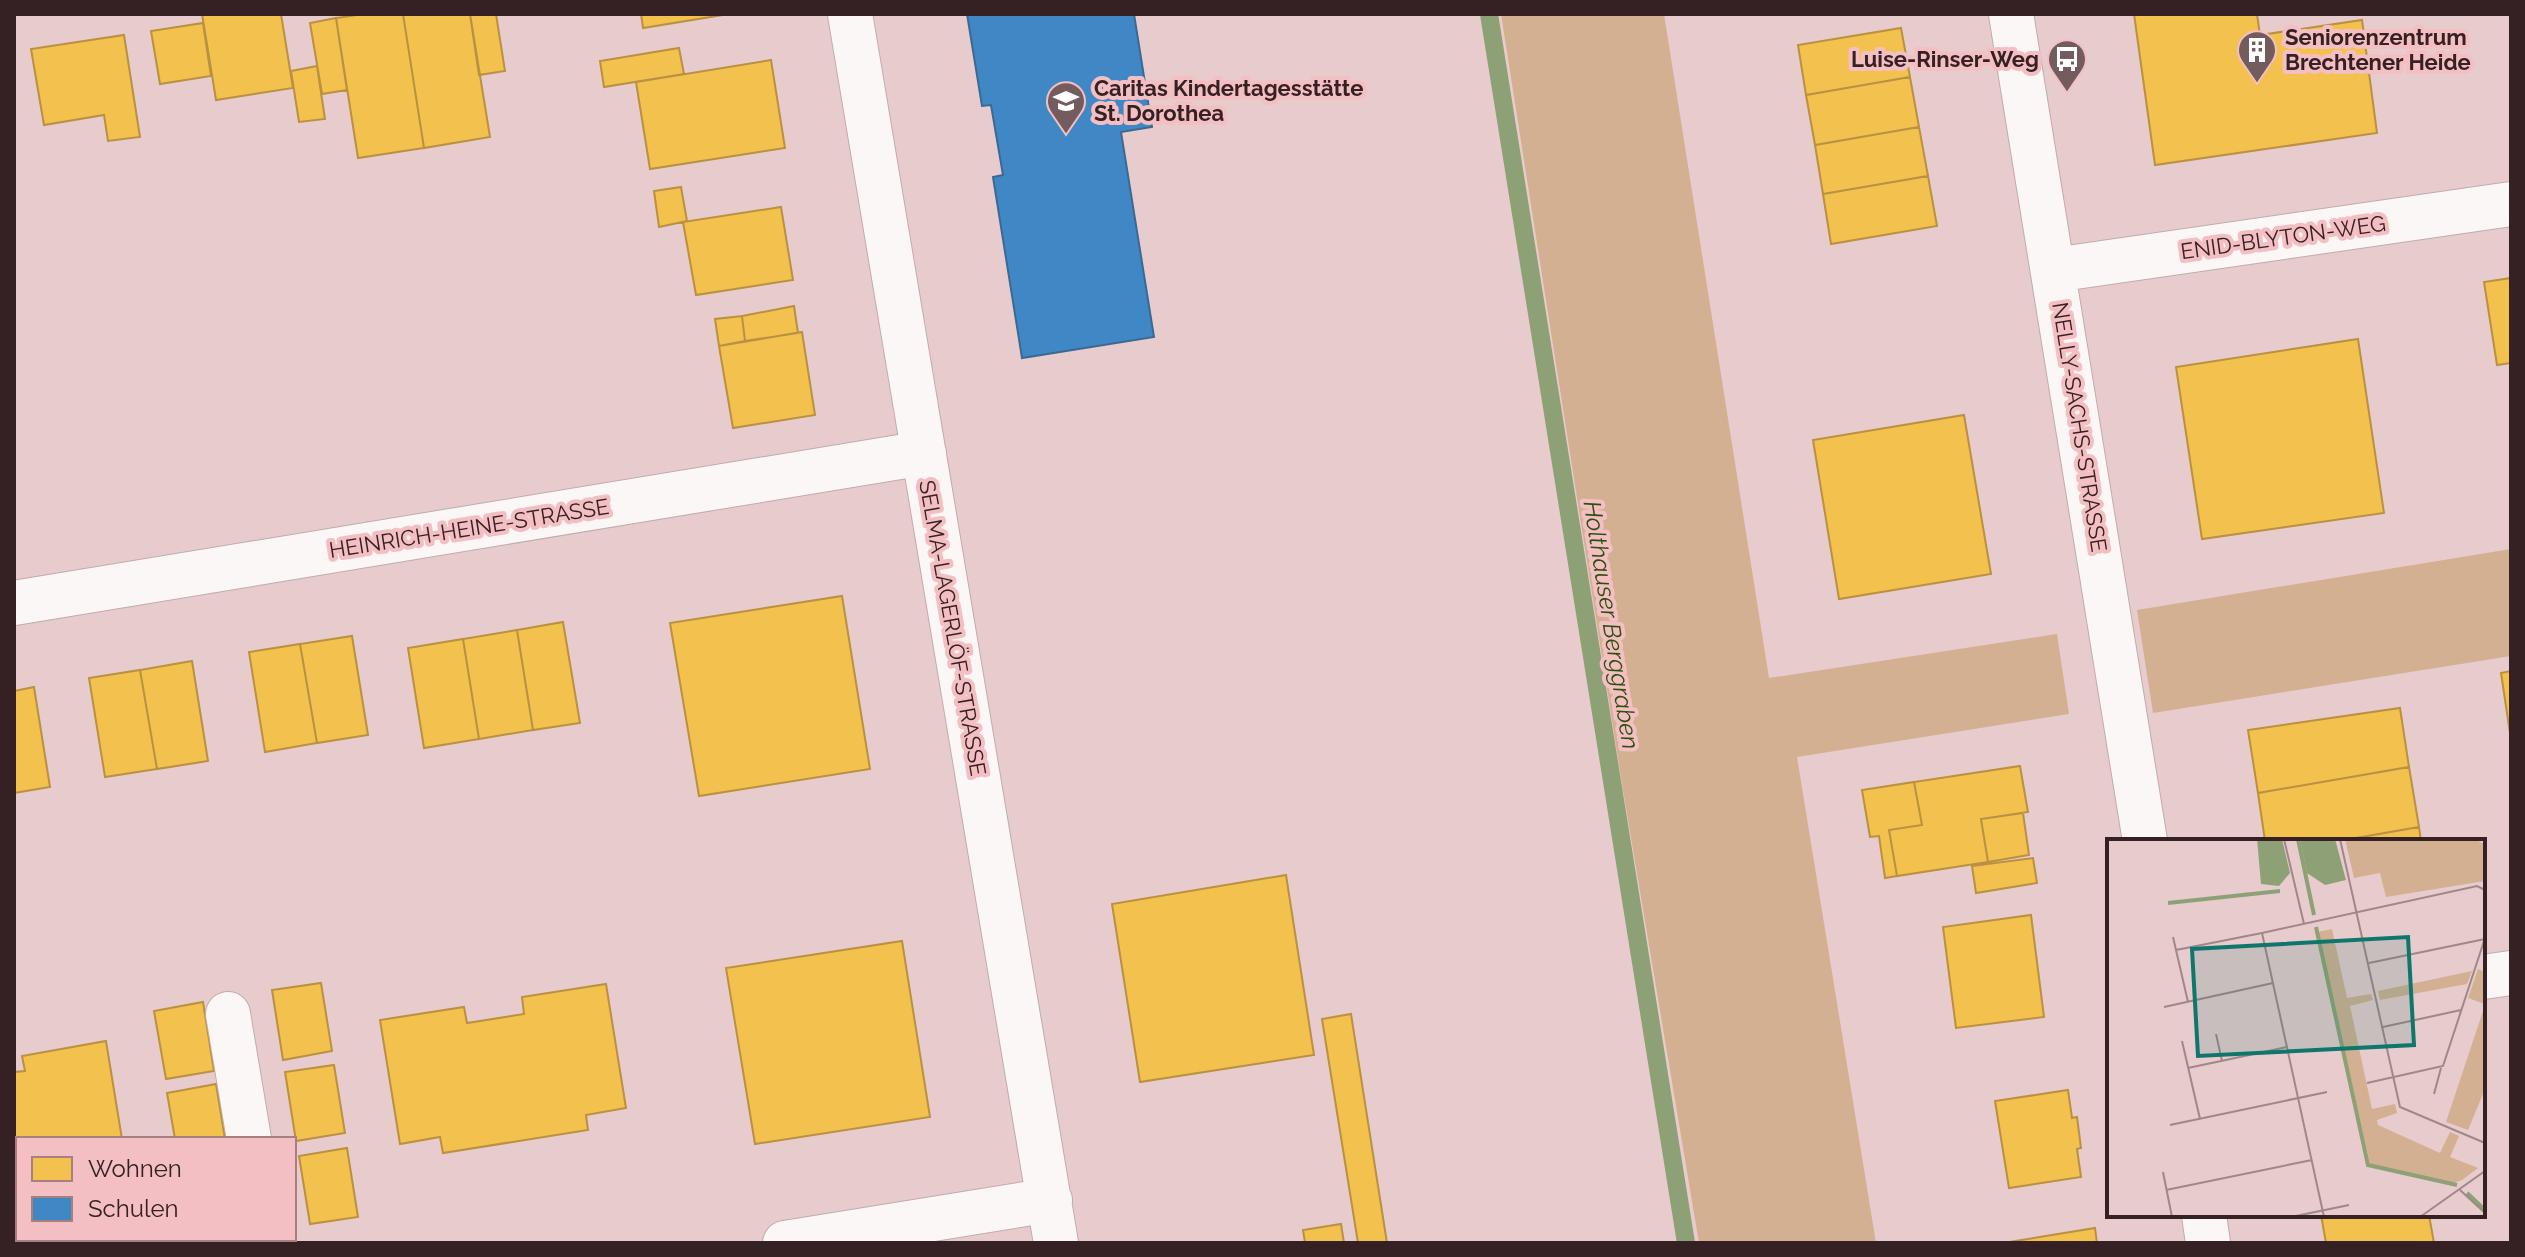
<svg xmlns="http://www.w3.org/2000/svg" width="2525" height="1257" font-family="Raleway,sans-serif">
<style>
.green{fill:#d3b092}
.homes{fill:#f2c14e;stroke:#b99141;stroke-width:2}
.schools{fill:#3f88c5;stroke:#3c6994;stroke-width:2}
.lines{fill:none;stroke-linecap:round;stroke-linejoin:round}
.stream{stroke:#8ea176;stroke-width:18}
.minor-casing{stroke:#c2abac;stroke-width:46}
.minor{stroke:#fcf7f7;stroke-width:44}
.labels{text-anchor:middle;stroke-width:8;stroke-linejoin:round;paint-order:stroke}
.poi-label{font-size:22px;font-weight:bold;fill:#352123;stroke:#f4bfc2;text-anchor:start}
.street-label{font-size:22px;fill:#352123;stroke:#f4bfc2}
.water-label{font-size:24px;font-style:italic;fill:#2b500d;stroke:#f4bfc2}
.inset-river{fill:none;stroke:#8ea176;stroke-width:4}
.inset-road{fill:none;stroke:#a08788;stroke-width:2}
.view{fill:#0f766e;fill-opacity:0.15;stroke:#0f766e;stroke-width:4}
.inset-edge{fill:none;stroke:#352123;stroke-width:4}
</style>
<rect width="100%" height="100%" fill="#e8cbcc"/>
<path class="green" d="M 1501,14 L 1664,14 L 1769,678 L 2057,634 L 2069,714 L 1797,757 L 1876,1243 L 1699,1243 L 1622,784 Z
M 2511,549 L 2511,656 L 2153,713 L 2137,610 Z"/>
<path class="homes" d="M 202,14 L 281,14 L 293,88 L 216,100 Z
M 364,14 L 403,14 L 424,148 L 358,158 L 336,18 Z
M 403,14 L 470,14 L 490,137 L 424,148 Z
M 470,14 L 496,14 L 505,71 L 479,75 Z
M 641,14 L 729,14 L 643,28 Z
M 2134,14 L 2257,14 L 2260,35 L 2362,20 L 2377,133 L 2155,165 Z
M 336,18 L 347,90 L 322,94 L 310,23 Z
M 203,23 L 211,76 L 160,84 L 151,31 Z
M 1901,28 L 1910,77 L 1806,95 L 1798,45 Z
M 124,35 L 140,137 L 108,141 L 104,115 L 44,125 L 31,49 Z
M 679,48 L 684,74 L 604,87 L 600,61 Z
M 771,60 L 785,148 L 650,169 L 636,82 Z
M 317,66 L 325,119 L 299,122 L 291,71 Z
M 1910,77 L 1919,127 L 1815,145 L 1806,95 Z
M 1919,127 L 1928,176 L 1823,194 L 1815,145 Z
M 1928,176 L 1937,226 L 1831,244 L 1823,194 Z
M 681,187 L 687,221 L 659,227 L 654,191 Z
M 781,207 L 793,280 L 696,295 L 683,222 Z
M 2511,278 L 2511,363 L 2497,365 L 2484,282 Z
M 794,306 L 798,333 L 745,341 L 742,316 Z
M 742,316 L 745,341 L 719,346 L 715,319 Z
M 802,332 L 815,415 L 733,428 L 719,346 Z
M 2358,339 L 2384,513 L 2202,539 L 2176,367 Z
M 1964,415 L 1991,574 L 1839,599 L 1813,440 Z
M 842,596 L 870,769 L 699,796 L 670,623 Z
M 563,622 L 580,723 L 533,730 L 517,630 Z
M 517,630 L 533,730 L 479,739 L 463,639 Z
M 352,636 L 368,735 L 317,743 L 300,644 Z
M 463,639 L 479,739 L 424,748 L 408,648 Z
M 300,644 L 317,743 L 265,752 L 249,652 Z
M 192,661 L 208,761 L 157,769 L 140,670 Z
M 140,670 L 157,769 L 105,777 L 89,678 Z
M 2511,671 L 2511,733 L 2510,733 L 2501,673 Z
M 34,687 L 50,787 L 14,793 L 14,691 Z
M 2400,708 L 2409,767 L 2258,793 L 2248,730 Z
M 2020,766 L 2028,812 L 1981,819 L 1988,862 L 1897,876 L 1889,830 L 1922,825 L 1914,782 Z
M 2409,767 L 2419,827 L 2339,841 L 2265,841 L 2258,793 Z
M 1914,782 L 1922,825 L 1889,830 L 1897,876 L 1885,878 L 1879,836 L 1870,837 L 1862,790 Z
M 2023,813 L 2029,855 L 1988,862 L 1981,819 Z
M 2419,827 L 2421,841 L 2339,841 Z
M 2033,858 L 2037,883 L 1976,893 L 1972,866 Z
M 1286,875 L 1314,1055 L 1140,1082 L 1112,904 Z
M 2031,915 L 2044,1017 L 1956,1028 L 1943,927 Z
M 902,941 L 930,1117 L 755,1144 L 726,968 Z
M 321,983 L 332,1051 L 283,1060 L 272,990 Z
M 606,984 L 626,1108 L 586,1115 L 588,1130 L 443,1153 L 440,1137 L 400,1144 L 380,1020 L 464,1007 L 467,1023 L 524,1014 L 522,997 Z
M 203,1002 L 214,1071 L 166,1079 L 154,1011 Z
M 1351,1014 L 1387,1243 L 1358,1243 L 1322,1019 Z
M 106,1041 L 122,1139 L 18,1139 L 18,1199 L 14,1200 L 14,1072 L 25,1071 L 22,1056 Z
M 334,1065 L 345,1133 L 296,1141 L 285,1072 Z
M 216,1084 L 225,1139 L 175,1139 L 167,1093 Z
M 2068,1090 L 2072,1118 L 2077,1117 L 2081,1148 L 2077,1149 L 2081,1177 L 2009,1188 L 1995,1101 Z
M 347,1148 L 358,1217 L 310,1224 L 299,1156 Z
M 2321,1215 L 2429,1215 L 2434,1243 L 2326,1243 Z
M 1341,1224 L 1344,1243 L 1305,1243 L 1303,1230 Z
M 2095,1228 L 2097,1243 L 2003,1243 Z"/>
<path class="schools" d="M 967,14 L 1134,14 L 1152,127 L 1121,132 L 1154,337 L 1022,358 L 993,177 L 1003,175 L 991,105 L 982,106 Z"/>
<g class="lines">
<path class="stream" d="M 1489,14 L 1686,1243"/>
<defs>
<path id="minor" d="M 850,14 L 1056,1243
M 2011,14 L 2145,841
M 2054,270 L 2511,204
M 14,603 L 924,453
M 2483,977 L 2511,973
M 228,1014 L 249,1139
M 2204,1215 L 2208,1243
M 265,1239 L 266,1243
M 785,1243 L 1050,1200"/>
</defs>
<use href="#minor" class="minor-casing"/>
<use href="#minor" class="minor"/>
</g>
<defs>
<symbol id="building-pin" viewBox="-11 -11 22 30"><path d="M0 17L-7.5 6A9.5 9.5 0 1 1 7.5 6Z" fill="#745c5e" stroke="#f4bfc2"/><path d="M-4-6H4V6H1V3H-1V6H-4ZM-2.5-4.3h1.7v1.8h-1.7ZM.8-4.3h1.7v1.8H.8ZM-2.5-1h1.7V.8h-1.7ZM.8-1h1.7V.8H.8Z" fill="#fff"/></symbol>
<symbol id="bus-pin" viewBox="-11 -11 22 30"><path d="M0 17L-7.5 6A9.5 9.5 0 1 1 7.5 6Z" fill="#745c5e" stroke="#f4bfc2"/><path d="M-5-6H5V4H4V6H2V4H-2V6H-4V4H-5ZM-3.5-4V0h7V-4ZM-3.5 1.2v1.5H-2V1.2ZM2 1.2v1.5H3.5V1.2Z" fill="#fff"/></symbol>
<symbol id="school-pin" viewBox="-11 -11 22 30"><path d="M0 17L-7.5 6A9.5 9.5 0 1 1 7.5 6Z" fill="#745c5e" stroke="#f4bfc2"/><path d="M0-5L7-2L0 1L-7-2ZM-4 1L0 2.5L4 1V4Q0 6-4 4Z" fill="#fff"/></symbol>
</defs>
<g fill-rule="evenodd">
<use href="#building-pin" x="2235" y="28" width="44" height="60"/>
<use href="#bus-pin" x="2045" y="37" width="44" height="60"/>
<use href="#school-pin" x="1044" y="79" width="44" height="60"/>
</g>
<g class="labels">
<g class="poi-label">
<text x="2285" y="45">Seniorenzentrum<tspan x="2285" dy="25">Brechtener Heide</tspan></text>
<text x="2039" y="67" text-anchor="end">Luise-Rinser-Weg</text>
<text x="1094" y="96">Caritas Kindertagesstätte<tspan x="1094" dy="25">St. Dorothea</tspan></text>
</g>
<g class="street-label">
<text transform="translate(2283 237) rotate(-8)" y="8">ENID-BLYTON-WEG</text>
<text transform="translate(2080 427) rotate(81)" y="8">NELLY-SACHS-STRASSE</text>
<text transform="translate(469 528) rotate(-9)" y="8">HEINRICH-HEINE-STRASSE</text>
<text transform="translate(953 628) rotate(80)" y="8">SELMA-LAGERLÖF-STRASSE</text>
</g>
<g class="water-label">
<text transform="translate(1611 625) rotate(81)" y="8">Holthauser Berggraben</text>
</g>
</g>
<g transform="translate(2107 839)">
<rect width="378" height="378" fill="#e8cbcc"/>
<path d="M 238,0 L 366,0 L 378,5 L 378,42 L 279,58 L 273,34 L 247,39 ZM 225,90 L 240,159 L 264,155 L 266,161 L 243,167 L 265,270 L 288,265 L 290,274 L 270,281 L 271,286 L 333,314 L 343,293 L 352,297 L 343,318 L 371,329 L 355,341 L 344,345 L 263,325 L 211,93 ZM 371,130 L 378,133 L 378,165 L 361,159 ZM 365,132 L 360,145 L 273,161 L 271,152 ZM 378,166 L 378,250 L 361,291 L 339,283 Z" fill="#d3b092"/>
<path d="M 150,0 L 175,0 L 183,34 L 172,47 L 154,45 ZM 193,0 L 228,0 L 239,41 L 218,46 L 200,34 Z" fill="#8ea176"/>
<path class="inset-river" d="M 191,0 L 207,76M 61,64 L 173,52M 209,88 L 261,326 L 350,346M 360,354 L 378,371"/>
<path class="inset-road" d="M 177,0 L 197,85M 233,0 L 293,268 L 378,304M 66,98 L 81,163M 69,111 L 155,94M 262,124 L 378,100M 57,168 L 166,144M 276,188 L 354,171M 109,195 L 115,222M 75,202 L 93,280M 81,229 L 180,208M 260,244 L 336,227 L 378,99M 327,255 L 334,229M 63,286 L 220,253M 56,333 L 65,378M 59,351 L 205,321M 353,351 L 378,374M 184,378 L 242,366M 217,378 L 155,94 L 370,47 L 378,51M 313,378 L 378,332"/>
<path class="view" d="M 301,98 L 307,206 L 91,217 L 85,110 Z"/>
<rect width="378" height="378" class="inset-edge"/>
</g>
<rect width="2525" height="1257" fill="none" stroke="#352123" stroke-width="32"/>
<rect x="16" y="1137" width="280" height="104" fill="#f4bfc2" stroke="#a88082" stroke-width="2"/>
<rect x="32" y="1157" width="40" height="24" fill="#f2c14e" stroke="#a88082" stroke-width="2"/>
<text x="88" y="1177" font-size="24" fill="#352123">Wohnen</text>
<rect x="32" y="1197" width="40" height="24" fill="#3f88c5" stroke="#a88082" stroke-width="2"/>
<text x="88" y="1217" font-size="24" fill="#352123">Schulen</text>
</svg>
